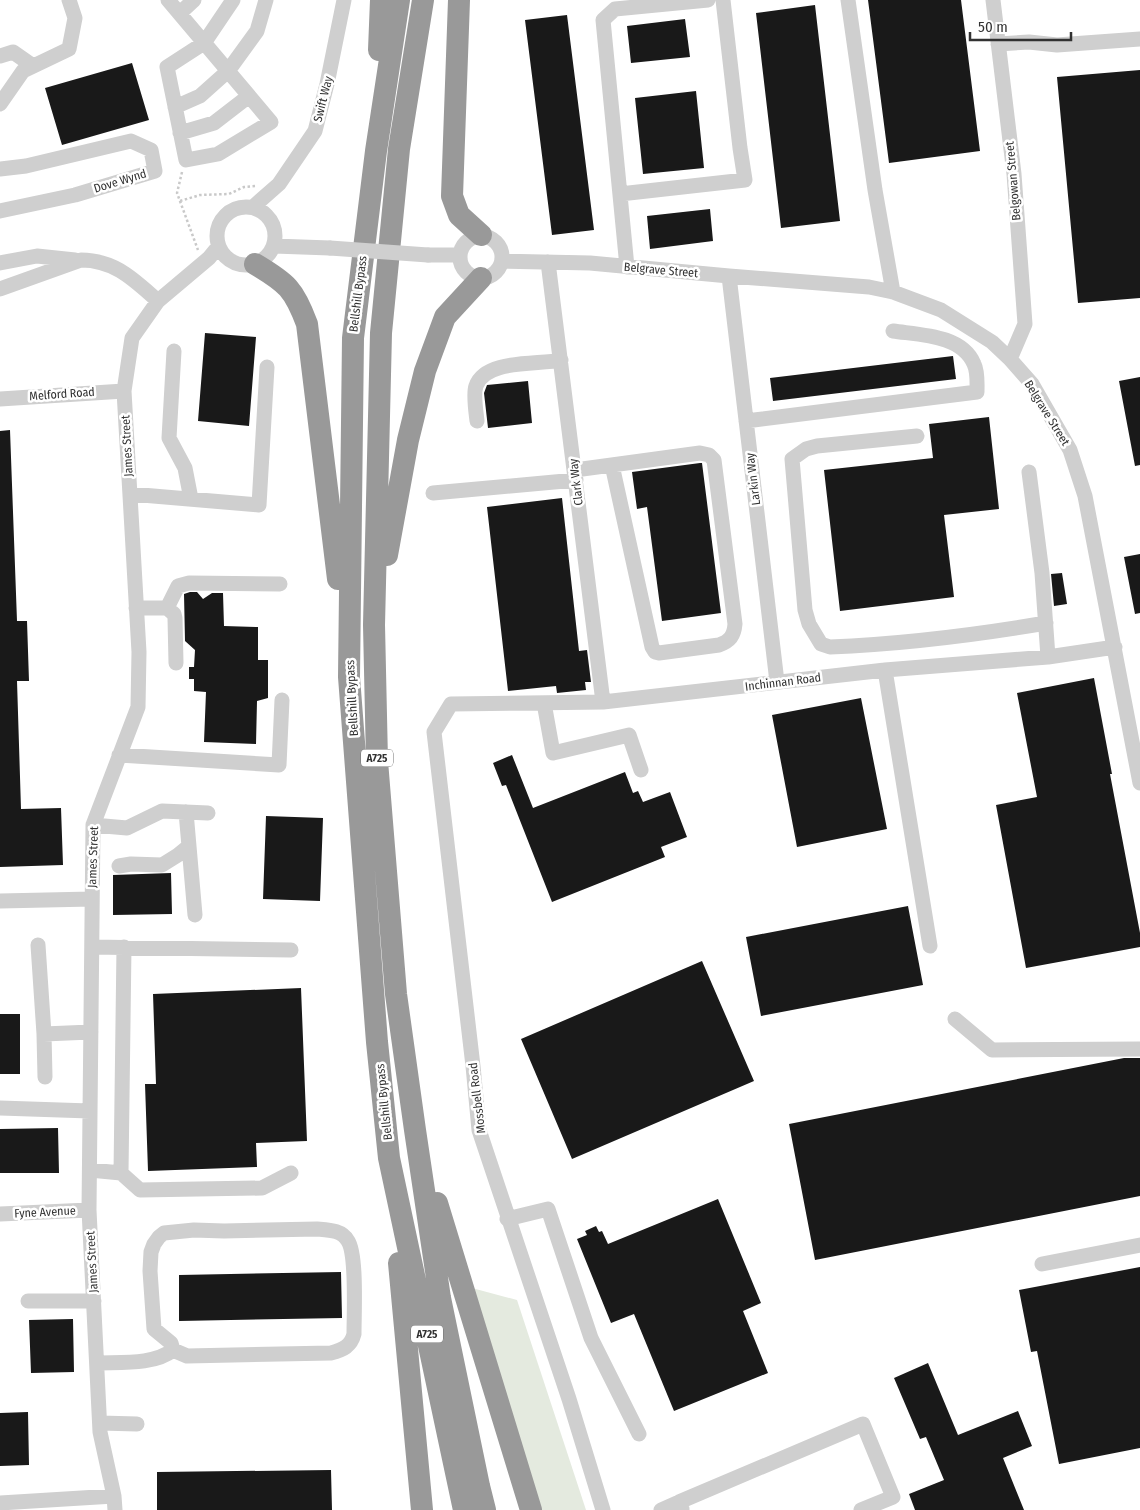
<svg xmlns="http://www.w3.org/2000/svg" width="1140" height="1510" font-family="'Fira Sans Condensed',sans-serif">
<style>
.green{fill:#e4eadf}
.building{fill:#191919}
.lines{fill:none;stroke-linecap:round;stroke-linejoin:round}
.path{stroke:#c9c9c9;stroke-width:2.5;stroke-dasharray:2.5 2.5;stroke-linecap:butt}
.minor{stroke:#cfcfcf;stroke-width:15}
.highway{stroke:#999;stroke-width:22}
.minor-bridge{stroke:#cfcfcf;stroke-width:15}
.labels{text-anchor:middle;stroke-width:5;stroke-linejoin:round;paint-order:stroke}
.shield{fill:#fff;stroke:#707070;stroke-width:1}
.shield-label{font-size:11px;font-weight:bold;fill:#323232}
.street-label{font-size:12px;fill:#323232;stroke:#fff}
</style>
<rect width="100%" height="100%" fill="#fff"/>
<path class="green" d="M 472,1288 L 517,1300 L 586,1510 L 540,1510 Z"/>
<path class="building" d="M 868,0 L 961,0 L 980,151 L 889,163 Z
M 815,5 L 840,221 L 781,228 L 756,13 Z
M 567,15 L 594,230 L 552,235 L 525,20 Z
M 685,19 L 690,57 L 631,63 L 627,26 Z
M 132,63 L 149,120 L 62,145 L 45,88 Z
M 1140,70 L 1140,298 L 1078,303 L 1057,77 Z
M 696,91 L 704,168 L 643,174 L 635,98 Z
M 710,209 L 713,241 L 650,249 L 647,216 Z
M 205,333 L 256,337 L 249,426 L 198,421 Z
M 953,356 L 956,379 L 773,401 L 770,378 Z
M 1140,377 L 1140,465 L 1135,466 L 1119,381 Z
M 528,381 L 532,423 L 488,428 L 484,393 L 487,385 Z
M 989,417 L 999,509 L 944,515 L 954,597 L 840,611 L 824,470 L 933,458 L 929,424 Z
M 10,430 L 17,621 L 27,621 L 29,681 L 17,681 L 21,809 L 61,808 L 63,865 L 0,867 L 0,431 Z
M 700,463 L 702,463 L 721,613 L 662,621 L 647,507 L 637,509 L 632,472 Z
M 562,498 L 579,651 L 587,650 L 591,682 L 585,682 L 586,690 L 557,693 L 556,686 L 508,691 L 487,507 Z
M 1140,554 L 1140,613 L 1135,614 L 1124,557 Z
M 1062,573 L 1067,604 L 1054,606 L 1051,574 Z
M 190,592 L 197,592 L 203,599 L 212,593 L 223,593 L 224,626 L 258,627 L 258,660 L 268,660 L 268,698 L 257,701 L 256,744 L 204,742 L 206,692 L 194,691 L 194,679 L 189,679 L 189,667 L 194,667 L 195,650 L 185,641 L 184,594 Z
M 1094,678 L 1112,774 L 1110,774 L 1140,933 L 1140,947 L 1026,968 L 996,805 L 1037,797 L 1017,693 Z
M 861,698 L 887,829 L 797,847 L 772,715 Z
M 512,755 L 533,808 L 625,772 L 633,793 L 638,791 L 643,802 L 670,792 L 687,837 L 661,847 L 665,857 L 552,902 L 506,785 L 502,786 L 493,763 Z
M 266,816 L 323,818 L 320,901 L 263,899 Z
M 171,873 L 172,914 L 113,915 L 113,875 Z
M 908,906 L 923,985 L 761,1016 L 746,937 Z
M 702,961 L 754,1081 L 572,1159 L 521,1039 Z
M 301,988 L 307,1141 L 256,1143 L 257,1167 L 148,1171 L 145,1084 L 156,1084 L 153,994 Z
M 0,1014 L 20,1014 L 20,1074 L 0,1074 Z
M 1124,1058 L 1140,1058 L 1140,1196 L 815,1260 L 789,1124 Z
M 58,1128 L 59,1173 L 0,1173 L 0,1129 Z
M 718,1199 L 761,1303 L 743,1311 L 768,1373 L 674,1411 L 634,1314 L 611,1323 L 577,1239 L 587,1235 L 585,1231 L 596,1226 L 599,1232 L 602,1231 L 608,1244 Z
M 1140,1267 L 1140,1448 L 1059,1464 L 1037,1351 L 1031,1352 L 1019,1290 Z
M 341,1272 L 342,1318 L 179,1321 L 179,1275 Z
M 73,1319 L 74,1372 L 31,1373 L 29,1320 Z
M 928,1363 L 958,1435 L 1018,1411 L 1032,1446 L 1003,1458 L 1024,1510 L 915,1510 L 909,1494 L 944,1480 L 926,1437 L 920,1439 L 894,1378 Z
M 28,1412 L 29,1465 L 0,1466 L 0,1413 Z
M 331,1470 L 332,1510 L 157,1510 L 157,1472 Z"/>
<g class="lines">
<path class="path" d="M 182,172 L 177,193 L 198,250
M 180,201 L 200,195 L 229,194 L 244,187 L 256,186"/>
<path class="minor" d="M 168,0 L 271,122 L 218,154 L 186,160 L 167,67 L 204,43 L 233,0
M 848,0 L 875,190 L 893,292
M 993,0 L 1014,174 L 1025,324 L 1010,359
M 180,13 L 194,0
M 998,44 L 1029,42 L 1057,45 L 1140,39
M 0,56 L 13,52 L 33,66
M 0,104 L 23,71 L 69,49 L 75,18 L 69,0
M 175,107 L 200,96 L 228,71 L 257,31 L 266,0
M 180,133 L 214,123 L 249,96
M 0,169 L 26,166 L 131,141 L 151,150 L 155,171 L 75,195 L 0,211
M 620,194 L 745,180 L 740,148 L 723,0
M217 236a29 29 0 1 1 58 0a29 29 0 1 1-58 0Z
M 253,207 L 279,184 L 315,131 L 327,84 L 344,0
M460 257a21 21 0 1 1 42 0a21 21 0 1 1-42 0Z
M 274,246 L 330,248
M 428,255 L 460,255
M 502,261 L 590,263 L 729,276 L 869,287 L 893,292 L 941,310 L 992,342 L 1010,359 L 1032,384 L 1070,450 L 1085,496 L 1140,783
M 548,262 L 603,702
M 0,263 L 37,256 L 75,260
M 627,267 L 603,20 L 615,9 L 708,0
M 729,276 L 777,682
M 0,289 L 81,260 C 115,260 134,280 158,301
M 174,351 L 169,438 L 185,468 L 191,499
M 0,399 L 124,391
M 477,421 C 476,412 473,394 476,386 C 485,359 538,365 561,360
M 746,421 L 977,392 C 977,384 978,372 974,364 C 962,335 921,335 893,331
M 917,436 L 817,446 L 806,449 L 792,459 L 805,610 L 809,624 L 821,644 L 830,647 C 903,644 975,635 1046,623
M 575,470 L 700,453 L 709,455 L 714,460 L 735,624 C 734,636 730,641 719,645 L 659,653 L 655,652 L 652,647 L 612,465
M 1029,472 L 1042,573 L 1048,657
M 433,493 L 576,480
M 130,494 L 259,505 L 267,367
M 136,608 L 167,608 L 174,614 L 175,618 L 176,663
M 167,608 L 178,586 L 189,583 L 280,584
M 885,670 L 930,946
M 544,703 L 553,753 L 629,735 L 641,770
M 119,755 L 279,765 L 282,700
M 186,812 L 195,915
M 93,825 L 127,828 L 162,811 L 208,813
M 119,866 L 131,864 L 162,865 L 178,855 L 189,846
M 0,901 L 92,899
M 38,945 L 44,1034 L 91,1032
M 92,947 L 291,950
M 955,1019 L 992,1050 L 1140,1049
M 44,1034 L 45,1077
M 0,1108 L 90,1111
M 90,1170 L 121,1173 L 140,1190 L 262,1188 L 291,1173
M 121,1173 L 124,947
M 0,1214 L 89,1210
M 507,1219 L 548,1209 L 591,1338 L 639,1434
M 317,1229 C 329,1230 342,1230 348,1241 C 357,1255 354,1314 354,1334 C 351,1346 343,1350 331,1353 L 187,1356 L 173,1350 L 171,1343 L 154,1329 L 150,1271 L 151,1252 L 154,1244 L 159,1237 L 164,1233 L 194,1230 L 224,1231 Z
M 1042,1264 L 1140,1245
M 28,1301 L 94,1301
M 97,1363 C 121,1362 154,1365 173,1350
M 100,1423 L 137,1424
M 679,1502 L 863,1424 L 893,1497 L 861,1510
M 0,1503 L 114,1496
M 115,1510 L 114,1496 L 100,1432 L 89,1210 L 93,825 L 138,707 L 139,652 L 124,391 L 132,338 L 158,301 L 209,258 L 218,247
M 603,1510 L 569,1399 L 479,1130 L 473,1066 L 434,732 L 451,704 L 603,702 L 885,670 L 1048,657 L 1115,647
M 661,1510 L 679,1502 L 682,1509"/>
<path class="highway" d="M 399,0 L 376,151 L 353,338 L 349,677 L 377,1042 L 389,1158 L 464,1510
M 423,0 L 399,149 L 381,333 L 374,625 L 377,761 L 396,994 L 415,1130 L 440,1298 L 479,1486 L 485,1510
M 459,0 L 452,196 L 459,215 L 481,235
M 379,50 L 381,0
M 255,264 C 287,283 294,289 307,324 L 338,579
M 387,555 L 408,440 L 425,371 L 445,317 L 481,278
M 437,1203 L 531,1510
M 399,1263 L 422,1510"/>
<path class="minor-bridge" d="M 330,248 L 428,255"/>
</g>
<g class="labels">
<g class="shield">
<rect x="361" y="749.5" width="32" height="17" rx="4"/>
<rect x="411" y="1325.5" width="32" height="17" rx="4"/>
</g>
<g class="shield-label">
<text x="377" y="762">A725</text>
<text x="427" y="1338">A725</text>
</g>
<g class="street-label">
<text transform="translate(323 99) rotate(-76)" y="4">Swift Way</text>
<text transform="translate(120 181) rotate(-17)" y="4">Dove Wynd</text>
<text transform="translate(1013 181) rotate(-95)" y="4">Belgowan Street</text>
<text transform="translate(661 270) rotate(5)" y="4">Belgrave Street</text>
<text transform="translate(358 294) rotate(-83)" y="4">Bellshill Bypass</text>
<text transform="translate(62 394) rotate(-4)" y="4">Melford Road</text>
<text transform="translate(1047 413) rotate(58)" y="4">Belgrave Street</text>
<text transform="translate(127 446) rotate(-93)" y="4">James Street</text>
<text transform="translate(753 479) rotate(-97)" y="4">Larkin Way</text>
<text transform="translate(576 482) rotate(-97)" y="4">Clark Way</text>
<text transform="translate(783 682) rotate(-7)" y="4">Inchinnan Road</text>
<text transform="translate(352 698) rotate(-93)" y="4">Bellshill Bypass</text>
<text transform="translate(93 857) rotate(-88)" y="4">James Street</text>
<text transform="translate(477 1098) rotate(-97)" y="4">Mossbell Road</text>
<text transform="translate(384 1102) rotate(-96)" y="4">Bellshill Bypass</text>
<text transform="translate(45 1212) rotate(-3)" y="4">Fyne Avenue</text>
<text transform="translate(92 1262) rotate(-93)" y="4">James Street</text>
</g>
</g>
<path d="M970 32v8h101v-8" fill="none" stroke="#323232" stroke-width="2.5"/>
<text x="978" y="32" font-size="15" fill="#323232" stroke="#ffffff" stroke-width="4" paint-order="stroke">50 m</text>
</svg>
